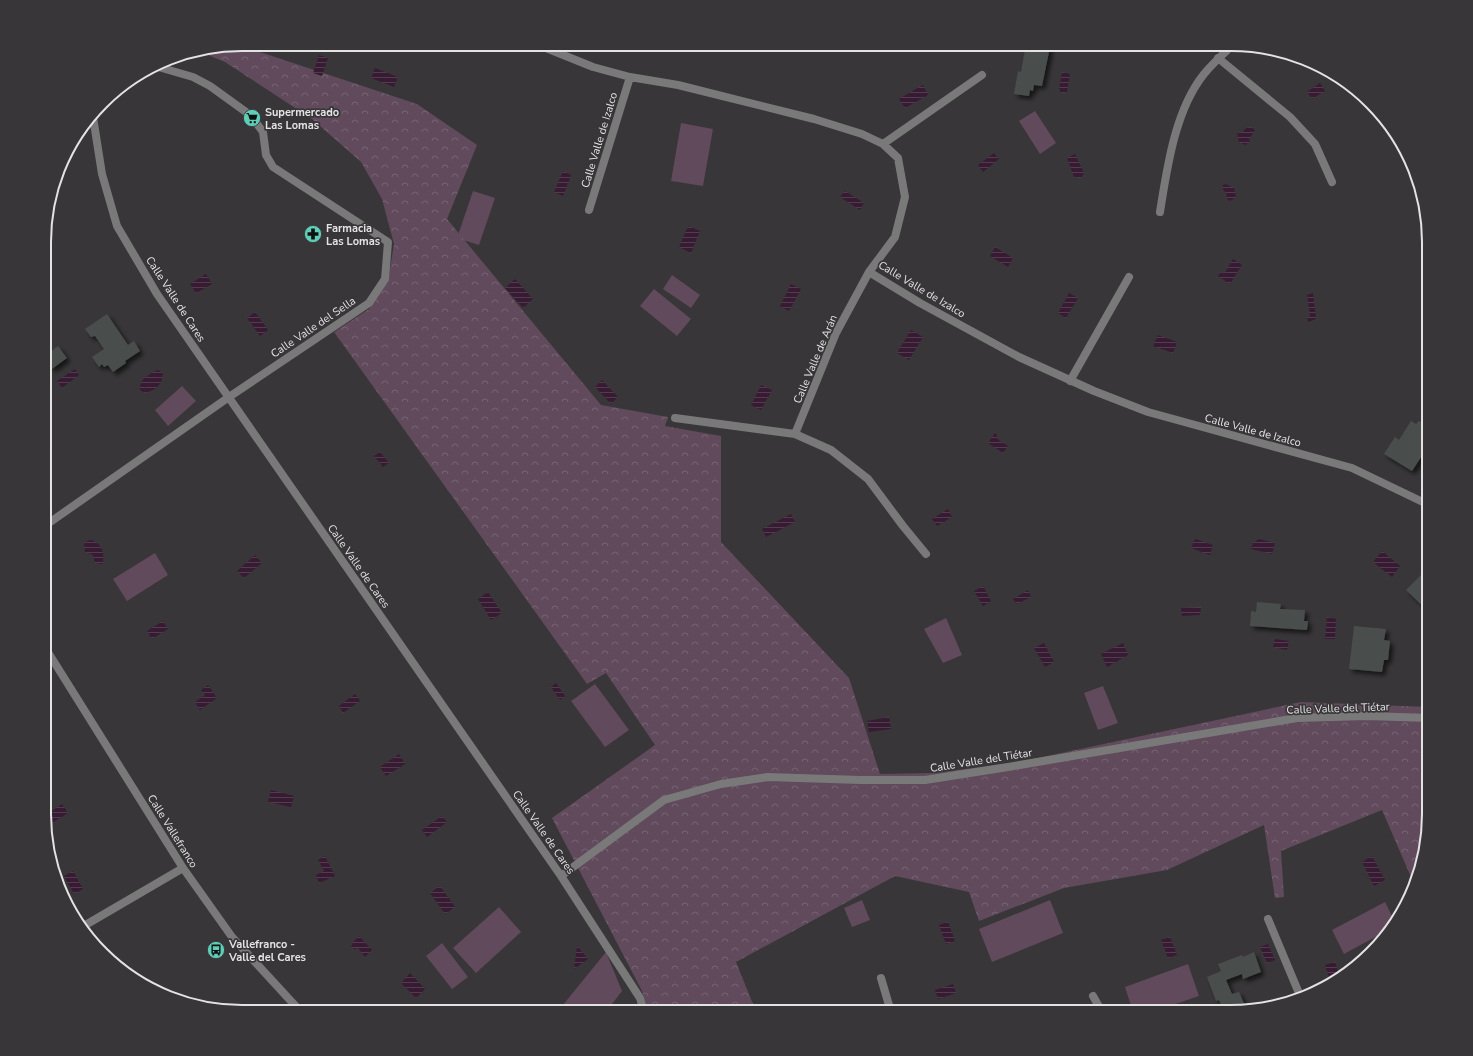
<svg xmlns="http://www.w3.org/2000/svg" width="1473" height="1056" font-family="'Nunito Sans',sans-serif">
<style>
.green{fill:#604a5c}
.park{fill:url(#park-crowns)}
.water{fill:url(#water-rules)}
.building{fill:#4a4d4c;filter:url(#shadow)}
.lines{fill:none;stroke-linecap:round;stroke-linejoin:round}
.minor{stroke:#7a797a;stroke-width:8}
.labels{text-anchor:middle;stroke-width:3.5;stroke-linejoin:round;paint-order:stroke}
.poi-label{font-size:11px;font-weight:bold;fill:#e4e3e4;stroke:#383638;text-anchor:start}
.street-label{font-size:11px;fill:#e4e3e4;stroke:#383638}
.rim{fill:none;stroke:#e4e3e4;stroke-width:2}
</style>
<defs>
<pattern id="park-crowns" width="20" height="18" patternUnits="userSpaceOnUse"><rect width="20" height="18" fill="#604a5c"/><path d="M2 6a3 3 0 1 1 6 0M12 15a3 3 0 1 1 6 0" fill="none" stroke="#776473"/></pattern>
<pattern id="water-rules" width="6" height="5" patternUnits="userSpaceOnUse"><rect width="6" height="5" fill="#371b33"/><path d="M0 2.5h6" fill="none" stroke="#543c50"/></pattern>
<filter id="shadow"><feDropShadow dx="3.5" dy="3.5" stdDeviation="2" flood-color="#0009"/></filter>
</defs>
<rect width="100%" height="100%" fill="#383638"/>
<path class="green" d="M 1035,111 L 1056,143 L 1040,154 L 1019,121 Z
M 681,123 L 713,129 L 703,186 L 671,181 Z
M 473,191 L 495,198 L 479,245 L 457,238 Z
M 672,275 L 700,295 L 691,308 L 663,289 Z
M 654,289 L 691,319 L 677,336 L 640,306 Z
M 182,386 L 196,401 L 168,426 L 155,410 Z
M 155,553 L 168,575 L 127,601 L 113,579 Z
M 946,618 L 962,655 L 943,663 L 924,629 Z
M 595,684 L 629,730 L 605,747 L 571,701 Z
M 1103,686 L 1118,723 L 1098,730 L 1084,693 Z
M 862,900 L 870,920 L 852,927 L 844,908 Z
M 1050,900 L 1063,933 L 992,962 L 979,929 Z
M 1385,902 L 1395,922 L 1392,928 L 1344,954 L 1332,930 Z
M 499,907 L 521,932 L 476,973 L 453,948 Z
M 442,943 L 468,977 L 452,989 L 426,956 Z
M 606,952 L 622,991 L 606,1012 L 558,1011 Z
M 1188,964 L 1199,996 L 1152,1012 L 1133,1012 L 1125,987 Z"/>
<path class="park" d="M 239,45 L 417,104 L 477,145 L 447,219 L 601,405 L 668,417 L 665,426 L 721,436 L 721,542 L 849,678 L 880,774 L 934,773 L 1019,762 L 1301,702 L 1429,707 L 1429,827 L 1418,874 L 1411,877 L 1382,810 L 1281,851 L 1284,897 L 1275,898 L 1264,825 L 1167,870 L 1064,888 L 979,921 L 969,892 L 895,876 L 736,962 L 755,1009 L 745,1012 L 648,1012 L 642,991 L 552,818 L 655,745 L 606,673 L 587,684 L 334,332 L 369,309 L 388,281 L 394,244 L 382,199 L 361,162 L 312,119 L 225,62 L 201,52 Z"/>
<path class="water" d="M 319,55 L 328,58 L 322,76 L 313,73 Z
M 375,68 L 398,77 L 394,87 L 371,78 Z
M 1062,72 L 1070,74 L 1067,92 L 1063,93 L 1060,92 L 1060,89 L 1059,89 Z
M 1320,83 L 1325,91 L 1312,99 L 1307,92 Z
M 923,85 L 928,95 L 905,108 L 899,99 Z
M 1251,127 L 1255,130 L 1249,139 L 1250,142 L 1245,145 L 1239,142 L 1237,133 L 1243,132 L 1246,128 Z
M 994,153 L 999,159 L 983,172 L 978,165 Z
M 1075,154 L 1084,173 L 1081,178 L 1074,177 L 1067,158 Z
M 563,171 L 571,175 L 563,196 L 554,192 Z
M 1226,184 L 1234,188 L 1236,197 L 1230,201 L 1227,199 L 1226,193 L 1222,188 L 1223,185 Z
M 845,191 L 864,203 L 860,210 L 840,197 Z
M 688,226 L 700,231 L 691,253 L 679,247 Z
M 995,247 L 1013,258 L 1008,267 L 990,256 Z
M 1233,259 L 1242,265 L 1230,284 L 1218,276 L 1221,272 L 1224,274 Z
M 206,274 L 212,284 L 196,293 L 190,284 Z
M 515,279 L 533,299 L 523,308 L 505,288 Z
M 791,284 L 801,289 L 789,311 L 780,306 Z
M 1069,293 L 1078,298 L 1066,318 L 1058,313 Z
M 1313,293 L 1316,319 L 1308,322 L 1307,318 L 1310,316 L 1307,295 Z
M 255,312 L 268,330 L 260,336 L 247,318 Z
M 911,330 L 923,337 L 909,360 L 897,353 Z
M 1158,335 L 1177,342 L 1173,353 L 1153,346 Z
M 75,369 L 79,375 L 62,388 L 57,381 Z
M 158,370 L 163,373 C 162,385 156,390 145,393 L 140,390 C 139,379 149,374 158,370 Z
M 602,380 L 618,397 L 611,404 L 595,387 Z
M 761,385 L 772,390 L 761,410 L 751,405 Z
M 995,433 L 997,435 L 996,438 L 1008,446 L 1003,453 L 988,443 Z
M 380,452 L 389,463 L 383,467 L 374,456 Z
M 948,509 L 952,517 L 937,526 L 932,519 Z
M 791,514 L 795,522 L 766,537 L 762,529 Z
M 1195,539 L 1213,545 L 1210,555 L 1191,548 Z
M 1259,539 L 1275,543 L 1272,554 L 1251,549 L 1253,543 Z
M 90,540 C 101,541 106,555 102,564 L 95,563 L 93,555 L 85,552 L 84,544 L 87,541 Z
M 1382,551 L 1400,566 L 1392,577 L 1373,562 Z
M 255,555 L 262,563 L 244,578 L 237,571 Z
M 983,586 L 991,601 L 983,606 L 974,591 Z
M 1028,590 L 1031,597 L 1017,604 L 1013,599 Z
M 488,592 L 502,613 L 491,620 L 478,599 Z
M 1201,607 L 1200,615 L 1182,616 L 1181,608 Z
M 1327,617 L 1336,619 L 1335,639 L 1325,639 Z
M 163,621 L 168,629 L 152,639 L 147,631 Z
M 1275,639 L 1289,641 L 1287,650 L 1273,647 Z
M 1044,643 L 1054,662 L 1045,667 L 1034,648 Z
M 1123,643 L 1128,655 L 1107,667 L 1101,654 Z
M 556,683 L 565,696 L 560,700 L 551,687 Z
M 208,685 L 217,698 L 200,710 L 195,702 L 205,695 L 201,690 Z
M 355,694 L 360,701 L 343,713 L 339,706 Z
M 889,717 L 891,729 L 869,732 L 867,721 Z
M 399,754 L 405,764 L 386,776 L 380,767 Z
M 271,790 L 294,796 L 291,807 L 268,802 Z
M 62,804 L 68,813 L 50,824 L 46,815 Z
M 442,816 L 447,822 L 427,837 L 422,830 Z
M 325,856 L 335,876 L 319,883 L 316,875 L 324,871 L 318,860 Z
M 1372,856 L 1385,880 L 1374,886 L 1362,862 Z
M 73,871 L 83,889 L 74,894 L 64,876 Z
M 440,886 L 455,907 L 445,914 L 430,893 Z
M 948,922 L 955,941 L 946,944 L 939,925 Z
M 359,936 L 372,950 L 365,957 L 358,948 L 354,949 L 351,947 L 353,942 Z
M 1170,937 L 1177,955 L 1168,958 L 1161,940 Z
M 1268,944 L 1275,960 L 1267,963 L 1260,947 Z
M 577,946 L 588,959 L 574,969 Z
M 1335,962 L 1340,977 L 1331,983 L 1325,965 Z
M 410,973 L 425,989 L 416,998 L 401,983 Z
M 953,984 L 956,993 L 938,999 L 935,990 Z"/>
<path class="building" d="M 1026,44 L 1036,44 L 1050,47 L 1042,86 L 1034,85 L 1033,91 L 1030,90 L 1029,96 L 1014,94 L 1018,71 L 1021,72 Z
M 107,314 L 128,345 L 134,341 L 140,351 L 125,361 L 126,363 L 113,372 L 108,365 L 104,367 L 102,364 L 99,367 L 92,357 L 104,349 L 95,336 L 91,337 L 85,329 Z
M 58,346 L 67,358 L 52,369 L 46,360 L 46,355 Z
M 1411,421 L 1416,424 L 1419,421 L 1428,426 L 1426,431 L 1429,432 L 1429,445 L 1412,471 L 1384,454 L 1395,437 L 1399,440 Z
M 1429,567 L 1429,612 L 1406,590 Z
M 1257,602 L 1281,604 L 1280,609 L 1305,610 L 1304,621 L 1308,621 L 1307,630 L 1250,626 L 1251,611 L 1256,612 Z
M 1354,626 L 1386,629 L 1384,640 L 1390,641 L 1388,660 L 1384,660 L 1382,672 L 1349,669 Z
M 1254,952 L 1261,972 L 1243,979 L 1242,974 L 1226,980 L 1232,994 L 1239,992 L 1246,1008 L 1238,1011 L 1224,1012 L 1219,1000 L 1216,1001 L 1207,977 L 1221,971 L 1218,964 L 1242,955 L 1243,957 Z"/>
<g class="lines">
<path class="minor" d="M 536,44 L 593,67 L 630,77 L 678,85 L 814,119 L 862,134 L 883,144 L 898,158 L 905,197 L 895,237 L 869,272 L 920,303 L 1019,357 L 1094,391 L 1148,412 L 1352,468 L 1429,505
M 1218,58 L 1290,117 L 1315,144 L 1332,182
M 93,117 L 102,174 L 117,226 L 157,294 L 561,876 L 640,998 L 644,1012
M 883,144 L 982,75
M 589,210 L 630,77
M 1160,212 C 1167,168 1175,110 1204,74 C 1213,63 1223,54 1234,44
M 869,272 L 836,333 L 795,434 L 831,450 L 868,479 L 903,526 L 926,554
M 1070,381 L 1129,277
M 675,418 L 795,434
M 46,525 L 229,397 L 369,303 L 385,279 L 388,242 L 273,167 L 266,155 L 263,132 L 255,121 L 246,112 L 210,86 L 193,77 L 155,66
M 46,649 L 183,868 L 232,937 L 301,1012
M 561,876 L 664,800 L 721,784 L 768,777 L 860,780 L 925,780 L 1008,767 L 1297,718 L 1367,716 L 1429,718
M 1268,919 L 1301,998
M 82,927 L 183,868
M 881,978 L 891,1012
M 1093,996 L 1102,1012"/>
</g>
<defs>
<symbol id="supermarket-disc" viewBox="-11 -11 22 22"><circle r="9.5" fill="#5eceb8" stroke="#383638"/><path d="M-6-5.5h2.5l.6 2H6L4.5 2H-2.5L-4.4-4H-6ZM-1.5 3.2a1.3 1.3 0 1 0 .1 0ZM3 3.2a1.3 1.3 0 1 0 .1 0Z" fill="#111"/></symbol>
<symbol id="pharmacy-disc" viewBox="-11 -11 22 22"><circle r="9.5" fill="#5eceb8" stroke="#383638"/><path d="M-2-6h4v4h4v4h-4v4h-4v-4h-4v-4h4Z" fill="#111"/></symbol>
<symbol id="bus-disc" viewBox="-11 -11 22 22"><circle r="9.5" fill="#5eceb8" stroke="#383638"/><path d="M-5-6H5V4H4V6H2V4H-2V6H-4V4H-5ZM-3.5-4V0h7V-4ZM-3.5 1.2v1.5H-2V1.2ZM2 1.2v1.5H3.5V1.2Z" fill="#111"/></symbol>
</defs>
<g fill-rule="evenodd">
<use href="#supermarket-disc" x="242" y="108" width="20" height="20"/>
<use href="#pharmacy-disc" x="303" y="224" width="20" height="20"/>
<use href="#bus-disc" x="206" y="940" width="20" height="20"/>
</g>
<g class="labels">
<g class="poi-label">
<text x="265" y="116">Supermercado<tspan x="265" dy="13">Las Lomas</tspan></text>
<text x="326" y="232">Farmacia<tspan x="326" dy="13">Las Lomas</tspan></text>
<text x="229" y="948">Vallefranco -<tspan x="229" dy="13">Valle del Cares</tspan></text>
</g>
<g class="street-label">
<text transform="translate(599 140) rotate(-73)" y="4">Calle Valle de Izalco</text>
<text transform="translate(922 289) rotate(31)" y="4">Calle Valle de Izalco</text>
<text transform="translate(176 299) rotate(57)" y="4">Calle Valle de Cares</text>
<text transform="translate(313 327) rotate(-34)" y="4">Calle Valle del Sella</text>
<text transform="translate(815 359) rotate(-67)" y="4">Calle Valle de Arán</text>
<text transform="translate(1253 430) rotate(15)" y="4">Calle Valle de Izalco</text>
<text transform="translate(359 566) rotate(55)" y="4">Calle Valle de Cares</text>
<text transform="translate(1338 708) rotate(-2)" y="4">Calle Valle del Tiétar</text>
<text transform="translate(981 760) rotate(-9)" y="4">Calle Valle del Tiétar</text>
<text transform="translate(173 831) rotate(58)" y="4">Calle Vallefranco</text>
<text transform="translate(544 832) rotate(55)" y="4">Calle Valle de Cares</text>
</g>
</g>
<path d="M0 0H1473V1056H0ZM242 51H1231A191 191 0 0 1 1422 242V814A191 191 0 0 1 1231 1005H242A191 191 0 0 1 51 814V242A191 191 0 0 1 242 51Z" fill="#383638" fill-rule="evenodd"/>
<path class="rim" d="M242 51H1231A191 191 0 0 1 1422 242V814A191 191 0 0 1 1231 1005H242A191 191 0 0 1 51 814V242A191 191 0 0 1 242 51Z"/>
</svg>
